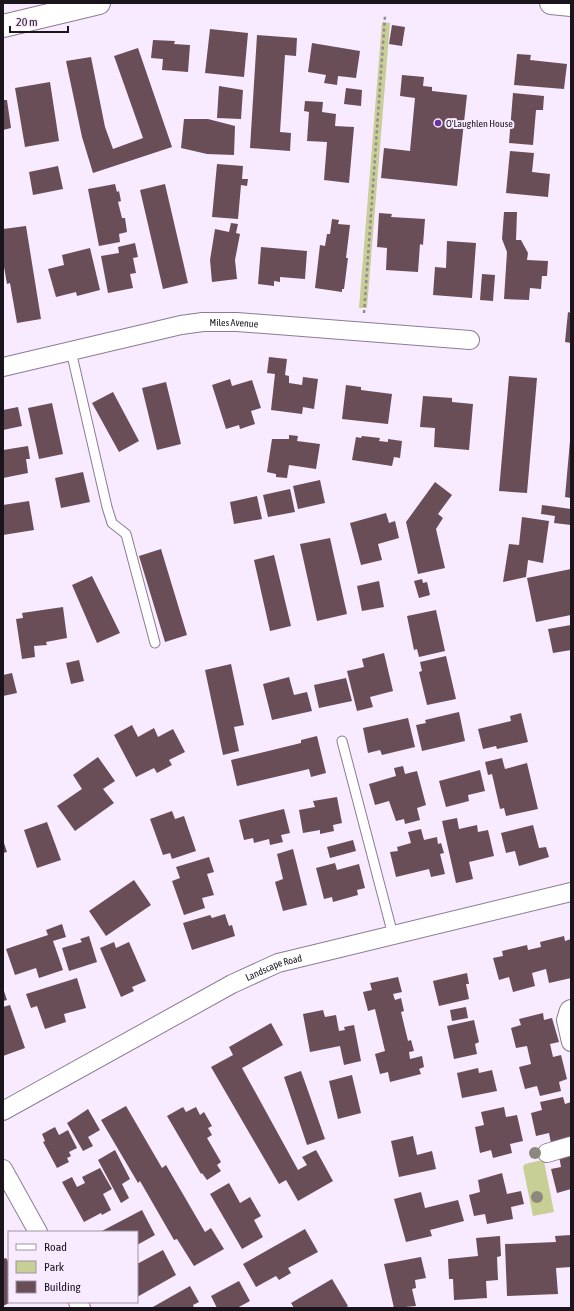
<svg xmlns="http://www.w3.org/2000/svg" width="574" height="1311" font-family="'Asap Condensed',sans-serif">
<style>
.green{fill:#c7cf94}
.building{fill:#694e58}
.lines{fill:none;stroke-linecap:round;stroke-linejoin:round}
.service-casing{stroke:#8c7c93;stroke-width:11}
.minor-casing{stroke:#8c7c93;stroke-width:20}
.secondary-casing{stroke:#8c7c93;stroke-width:24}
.path{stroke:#928898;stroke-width:2.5;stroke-dasharray:3 3;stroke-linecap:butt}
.service{stroke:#fff;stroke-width:9}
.minor{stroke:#fff;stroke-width:18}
.secondary{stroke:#fff;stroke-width:22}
.tree{fill:#8c887d}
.poi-dot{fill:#6a31a7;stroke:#f8eaff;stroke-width:1.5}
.labels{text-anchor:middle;stroke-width:4;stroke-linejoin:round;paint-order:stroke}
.poi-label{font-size:10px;fill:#1a141d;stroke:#f8eaff;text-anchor:start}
.street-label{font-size:10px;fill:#1a141d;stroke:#f8eaff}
</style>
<rect width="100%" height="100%" fill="#f8eaff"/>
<path class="green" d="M 382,22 L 390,23 L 367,308 L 359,308 Z
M 542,1160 L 544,1161 L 554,1212 L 533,1216 L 523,1167 L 525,1164 Z"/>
<path class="building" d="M 392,25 L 405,27 L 402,46 L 389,44 Z
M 210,29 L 248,33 L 244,77 L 205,73 Z
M 257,35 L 297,38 L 296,56 L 285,55 L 280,132 L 291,133 L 290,151 L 250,148 Z
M 153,40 L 175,41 L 174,44 L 190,45 L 188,72 L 162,70 L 163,59 L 151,58 Z
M 312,43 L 360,51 L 356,78 L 338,76 L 337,85 L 324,83 L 326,75 L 308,72 Z
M 138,48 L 172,147 L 93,173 L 82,137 L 66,61 L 91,57 L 105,127 L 113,149 L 143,138 L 114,56 Z
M 517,54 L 531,55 L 530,60 L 567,64 L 564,89 L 514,85 Z
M 402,75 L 424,77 L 423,86 L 432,87 L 432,91 L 467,95 L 457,186 L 381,178 L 384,148 L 410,151 L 415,98 L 400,96 Z
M 50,82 L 59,141 L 25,147 L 15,88 Z
M 219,86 L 243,90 L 241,119 L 217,118 Z
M 346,88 L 362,90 L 361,106 L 344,104 Z
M 513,93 L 544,96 L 543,110 L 536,110 L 533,145 L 509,143 Z
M 3,100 L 7,100 L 11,128 L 3,130 Z
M 305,101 L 323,102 L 322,112 L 336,114 L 335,126 L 354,127 L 349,183 L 324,180 L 327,142 L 307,141 L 309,112 L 304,111 Z
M 184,119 L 208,119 L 235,126 L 234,155 L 207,154 L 181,148 Z
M 510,151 L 534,153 L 532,172 L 550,174 L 548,197 L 506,193 Z
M 217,164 L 243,166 L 242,179 L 248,179 L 247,186 L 241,185 L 238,219 L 212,217 Z
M 58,166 L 63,189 L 33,195 L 29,172 Z
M 115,184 L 117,192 L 119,191 L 121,201 L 118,202 L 122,218 L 125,218 L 127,232 L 119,234 L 120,242 L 99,246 L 88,189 Z
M 165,184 L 188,283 L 163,289 L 140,190 Z
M 504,212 L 517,212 L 516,240 L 521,240 L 528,253 L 527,260 L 548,261 L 547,276 L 542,276 L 541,289 L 530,288 L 529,300 L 504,299 L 507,252 L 502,239 Z
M 379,213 L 392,214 L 391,217 L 425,219 L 423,245 L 420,244 L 418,272 L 386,270 L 387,248 L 377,247 Z
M 332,219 L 339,220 L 338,224 L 350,225 L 346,258 L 348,258 L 344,289 L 342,289 L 342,292 L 315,288 L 320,245 L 325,246 L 327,234 L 330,234 Z
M 231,223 L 238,224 L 236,233 L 240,234 L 235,260 L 237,279 L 212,282 L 210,260 L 215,229 L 229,232 Z
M 26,226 L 41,319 L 17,323 L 10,283 L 7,284 L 3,261 L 3,229 Z
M 447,241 L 476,243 L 472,298 L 433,295 L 435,267 L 446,268 Z
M 135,243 L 138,257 L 133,258 L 136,273 L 130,274 L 133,288 L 108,293 L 101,256 L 119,253 L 118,247 Z
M 261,247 L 307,251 L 305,279 L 280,277 L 280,282 L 274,281 L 274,286 L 258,284 Z
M 90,248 L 100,290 L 77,296 L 76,292 L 56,297 L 48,269 L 64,265 L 62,255 Z
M 482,274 L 495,275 L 493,301 L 480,300 Z
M 568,312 L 571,313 L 571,343 L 565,342 Z
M 269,357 L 287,359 L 285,375 L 289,376 L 289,383 L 302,385 L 303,377 L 318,379 L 314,409 L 303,407 L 302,414 L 271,410 L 275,374 L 267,373 Z
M 509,376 L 537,378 L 527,493 L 499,491 Z
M 230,379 L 232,386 L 252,380 L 261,408 L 251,411 L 255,424 L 240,429 L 239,425 L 226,429 L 212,385 Z
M 166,382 L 181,444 L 157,450 L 142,388 Z
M 346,385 L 361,387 L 361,390 L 392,394 L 388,424 L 342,419 Z
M 113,392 L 139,441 L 119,452 L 92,403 Z
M 423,396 L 452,398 L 452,402 L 473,404 L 469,450 L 434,447 L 435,428 L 420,427 Z
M 52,403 L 63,454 L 39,459 L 28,408 Z
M 18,407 L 22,426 L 3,430 L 3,410 Z
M 289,435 L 298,436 L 297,441 L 320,444 L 316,469 L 289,465 L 287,478 L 276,477 L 276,474 L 267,472 L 272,439 L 289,439 Z
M 362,436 L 380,438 L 379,441 L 388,442 L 388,439 L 402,441 L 400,458 L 394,457 L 392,466 L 352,460 L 356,437 L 361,438 Z
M 570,441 L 571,441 L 571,498 L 565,497 Z
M 28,446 L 30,459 L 26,459 L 28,473 L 3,478 L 3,450 Z
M 83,472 L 90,502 L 61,508 L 55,478 Z
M 320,480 L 325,503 L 298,509 L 293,486 Z
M 435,482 L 452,495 L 438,514 L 443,518 L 436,529 L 445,568 L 418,574 L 406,522 Z
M 290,489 L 295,512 L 268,517 L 263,495 Z
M 257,496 L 262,519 L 234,524 L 230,502 Z
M 29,501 L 34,530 L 3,535 L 3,505 Z
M 542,505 L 571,509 L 571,525 L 554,523 L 555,516 L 541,514 Z
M 386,513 L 389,523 L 395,521 L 399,538 L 378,544 L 382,560 L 361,565 L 350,523 Z
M 522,517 L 549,521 L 543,563 L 528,560 L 526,577 L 503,582 L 509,544 L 519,545 Z
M 330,538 L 347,614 L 317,621 L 300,544 Z
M 161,549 L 187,635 L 165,642 L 139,556 Z
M 274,555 L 291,626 L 270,631 L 254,560 Z
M 571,569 L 571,615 L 536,622 L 527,578 Z
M 92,576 L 120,633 L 97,643 L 72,585 Z
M 422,579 L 423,583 L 427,582 L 430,595 L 419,598 L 414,581 Z
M 379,581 L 384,607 L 362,611 L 357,586 Z
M 63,607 L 67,638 L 46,642 L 47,645 L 34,646 L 35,657 L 22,659 L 16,619 L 23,618 L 22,613 Z
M 436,610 L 445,651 L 419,657 L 417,649 L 414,650 L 407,616 Z
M 571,625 L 571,650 L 553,653 L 548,629 Z
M 384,653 L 393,691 L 370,697 L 373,707 L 357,711 L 347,671 L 364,667 L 362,659 Z
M 446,656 L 456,699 L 427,705 L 419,672 L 422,671 L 420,662 Z
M 79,660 L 84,681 L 71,684 L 66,663 Z
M 231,664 L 244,725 L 234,727 L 239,751 L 223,755 L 205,670 Z
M 12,673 L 17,693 L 3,696 L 3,675 Z
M 289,677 L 294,695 L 307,692 L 312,711 L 272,720 L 263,684 Z
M 346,678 L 352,701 L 319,708 L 314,685 Z
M 459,712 L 465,741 L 422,751 L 416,725 L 426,723 L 425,720 Z
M 521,713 L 528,742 L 497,749 L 496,746 L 483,749 L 478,729 L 511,721 L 510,716 Z
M 408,718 L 415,747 L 382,755 L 380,750 L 368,753 L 363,728 Z
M 132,725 L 138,737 L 154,728 L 158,737 L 173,729 L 185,752 L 169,760 L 172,765 L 157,773 L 154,768 L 136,777 L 114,735 Z
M 317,736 L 326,773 L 311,777 L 309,769 L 237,786 L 231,760 L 301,743 L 301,740 Z
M 98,757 L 115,781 L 103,789 L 114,803 L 75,831 L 57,806 L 82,789 L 73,775 Z
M 502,758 L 505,769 L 527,763 L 538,809 L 506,816 L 504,808 L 500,809 L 492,774 L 488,775 L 485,762 Z
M 403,766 L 405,774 L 417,771 L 426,805 L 417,808 L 420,820 L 405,824 L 404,819 L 396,821 L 389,801 L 375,805 L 369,784 L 396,776 L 394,768 Z
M 480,770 L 485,791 L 468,795 L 469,801 L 446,807 L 439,781 Z
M 337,797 L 342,823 L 333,825 L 334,831 L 320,834 L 320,830 L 303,833 L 299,810 L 315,807 L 313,801 Z
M 284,809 L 290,833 L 281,835 L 283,842 L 270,845 L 269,839 L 254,843 L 253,838 L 244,840 L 239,820 Z
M 172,811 L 175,819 L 184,816 L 196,851 L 172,859 L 170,853 L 163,855 L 150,819 Z
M 457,818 L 459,829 L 477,825 L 478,832 L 488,830 L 494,856 L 469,862 L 473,879 L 456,883 L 442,821 Z
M 47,822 L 61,860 L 37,868 L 24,830 Z
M 533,825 L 539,848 L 546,847 L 549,857 L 519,866 L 515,851 L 506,853 L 501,833 Z
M 421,829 L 424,840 L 437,837 L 438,844 L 441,843 L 444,853 L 440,854 L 445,874 L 431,877 L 429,869 L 396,877 L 390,852 L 398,851 L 397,847 L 411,843 L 408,832 Z
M 3,840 L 7,852 L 3,853 Z
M 353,840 L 356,851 L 330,858 L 327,847 Z
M 293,849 L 307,905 L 283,911 L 275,882 L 283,879 L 277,854 Z
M 209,857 L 214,872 L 207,874 L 214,895 L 202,898 L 205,908 L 184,915 L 172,881 L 180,878 L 176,867 Z
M 335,863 L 337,870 L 359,864 L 365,888 L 357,890 L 358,895 L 333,902 L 332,897 L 324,899 L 316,868 Z
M 134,880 L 151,905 L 106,936 L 89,911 Z
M 225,914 L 229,926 L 232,925 L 235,936 L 192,950 L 183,923 L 210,915 L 212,918 Z
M 62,924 L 66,937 L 53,941 L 63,970 L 39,978 L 36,968 L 15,975 L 6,949 L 48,935 L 46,930 Z
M 89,936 L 97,962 L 69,971 L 62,948 L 82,942 L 80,939 Z
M 564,936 L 565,941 L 571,939 L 571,978 L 549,983 L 546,969 L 532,973 L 535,986 L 513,992 L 509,977 L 499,980 L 493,958 L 503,956 L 502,951 L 527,945 L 528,950 L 541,947 L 540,942 Z
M 114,942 L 116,948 L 129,942 L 146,981 L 132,987 L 134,991 L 121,997 L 100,948 Z
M 467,973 L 469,984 L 466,984 L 469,999 L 439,1006 L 433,981 Z
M 398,977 L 402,992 L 393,994 L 395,1000 L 401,998 L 404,1011 L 401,1012 L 408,1041 L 411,1040 L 414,1051 L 409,1052 L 410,1059 L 422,1056 L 424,1067 L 419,1069 L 421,1074 L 390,1082 L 388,1072 L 380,1074 L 375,1054 L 385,1051 L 375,1009 L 368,1011 L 363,992 L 372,990 L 370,983 Z
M 77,978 L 86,1008 L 64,1014 L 66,1022 L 45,1029 L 37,1006 L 31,1008 L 26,994 Z
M 3,988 L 7,1000 L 3,1001 Z
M 10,1005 L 25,1048 L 3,1056 L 3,1007 Z
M 466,1007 L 468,1018 L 452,1021 L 450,1010 Z
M 323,1010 L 325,1017 L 336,1015 L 339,1031 L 345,1030 L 344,1027 L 354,1025 L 361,1061 L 344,1065 L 340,1046 L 310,1052 L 303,1014 Z
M 543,1013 L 544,1020 L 552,1018 L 559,1042 L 550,1044 L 553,1057 L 561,1055 L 567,1079 L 559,1082 L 561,1091 L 540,1096 L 537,1086 L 525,1089 L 519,1067 L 531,1064 L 527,1046 L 516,1048 L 511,1028 L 521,1025 L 519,1019 Z
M 474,1020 L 479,1042 L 475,1044 L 477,1054 L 454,1059 L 447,1026 Z
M 271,1023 L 283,1045 L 242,1068 L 298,1170 L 307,1165 L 302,1157 L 316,1150 L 333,1181 L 298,1201 L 286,1180 L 279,1184 L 211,1067 L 233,1055 L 229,1047 Z
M 478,1068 L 479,1073 L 492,1070 L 497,1091 L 462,1098 L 457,1073 Z
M 301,1071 L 325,1139 L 307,1145 L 284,1077 Z
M 352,1075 L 361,1113 L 338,1119 L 329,1081 Z
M 563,1097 L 565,1104 L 571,1102 L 571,1138 L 551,1143 L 549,1133 L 536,1136 L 531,1113 L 542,1110 L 540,1102 Z
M 126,1106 L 162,1168 L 166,1165 L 205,1232 L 211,1228 L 224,1249 L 194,1266 L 177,1239 L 174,1240 L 140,1181 L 138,1183 L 101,1120 Z
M 183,1107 L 186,1112 L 196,1107 L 200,1115 L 204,1112 L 212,1126 L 208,1128 L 212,1135 L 207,1138 L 221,1162 L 217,1165 L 221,1171 L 207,1180 L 202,1173 L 201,1174 L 167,1116 Z
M 504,1107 L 506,1117 L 517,1115 L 523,1141 L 510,1144 L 512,1153 L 493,1158 L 491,1150 L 480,1153 L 475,1127 L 484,1125 L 481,1112 Z
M 88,1109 L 100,1130 L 88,1137 L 93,1146 L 83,1151 L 67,1123 Z
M 55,1127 L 59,1135 L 68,1130 L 77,1148 L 69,1152 L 71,1156 L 67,1158 L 69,1162 L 57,1168 L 43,1142 L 45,1141 L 42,1134 Z
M 413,1136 L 417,1155 L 432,1151 L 436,1169 L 399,1177 L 391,1141 Z
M 115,1150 L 130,1179 L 122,1184 L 129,1198 L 121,1203 L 98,1160 Z
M 571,1153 L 571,1189 L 557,1193 L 551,1169 L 561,1167 L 559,1156 Z
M 100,1168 L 112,1189 L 103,1194 L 111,1210 L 102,1215 L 101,1213 L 84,1222 L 62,1182 L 72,1177 L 77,1187 L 85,1183 L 82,1177 Z
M 502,1173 L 507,1194 L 521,1191 L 524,1204 L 511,1207 L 513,1219 L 487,1224 L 485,1214 L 474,1216 L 469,1195 L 480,1192 L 478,1180 Z
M 229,1183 L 240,1203 L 250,1197 L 261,1216 L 254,1220 L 263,1237 L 242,1249 L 210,1194 Z
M 421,1192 L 425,1208 L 458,1200 L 464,1221 L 430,1230 L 432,1236 L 406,1242 L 394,1199 Z
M 142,1210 L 155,1235 L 137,1245 L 137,1232 L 100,1232 Z
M 305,1229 L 318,1252 L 288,1268 L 291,1273 L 279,1280 L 276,1276 L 256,1287 L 243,1264 Z
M 571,1235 L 571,1267 L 556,1268 L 558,1294 L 507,1296 L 505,1244 L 556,1242 L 555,1236 Z
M 500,1236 L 501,1256 L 497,1257 L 498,1280 L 486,1281 L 487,1298 L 454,1300 L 453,1279 L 449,1279 L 448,1259 L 478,1256 L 476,1238 Z
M 163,1250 L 176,1275 L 137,1297 L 137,1264 Z
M 421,1257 L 426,1278 L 415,1280 L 416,1288 L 412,1289 L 416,1306 L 394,1308 L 384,1264 Z
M 6,1258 L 9,1263 L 9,1303 L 3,1306 L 3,1259 Z
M 332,1279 L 348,1306 L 345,1308 L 294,1308 L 291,1303 Z
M 239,1281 L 250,1301 L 237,1308 L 217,1308 L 211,1296 Z
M 190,1286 L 199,1302 L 193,1305 L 194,1308 L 151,1308 Z"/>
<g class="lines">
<defs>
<path id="service" d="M 71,351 L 107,507 L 112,523 L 126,534 L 155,643
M 342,741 L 393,935"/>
<g id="minor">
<path id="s1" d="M 3,367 L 181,325 L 203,322 L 237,322 L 470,340"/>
<path d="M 571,1009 L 569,1010 L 566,1020 L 571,1042"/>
<path id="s2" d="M 3,1111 L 232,984 L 278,963 L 571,892"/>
<path d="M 547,1153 L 571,1146"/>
<path d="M 3,1169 L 38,1232"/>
<path d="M 78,1302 L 81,1308"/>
</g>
<path id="secondary" d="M 551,3 L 571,5
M 3,26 L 99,3"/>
</defs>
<use href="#service" class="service-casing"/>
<use href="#minor" class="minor-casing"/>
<use href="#secondary" class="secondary-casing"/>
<path class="path" d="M 364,313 L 385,16"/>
<use href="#service" class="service"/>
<use href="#minor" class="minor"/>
<use href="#secondary" class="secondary"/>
</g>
<g class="tree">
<circle cx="535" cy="1153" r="6"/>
<circle cx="537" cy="1197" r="6"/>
</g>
<circle class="poi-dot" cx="438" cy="123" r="4"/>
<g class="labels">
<g class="poi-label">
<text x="446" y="127">O'Laughlen House</text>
</g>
<g class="street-label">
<text dy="4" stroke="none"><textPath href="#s1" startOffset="236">Miles Avenue</textPath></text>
<text dy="4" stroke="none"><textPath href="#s2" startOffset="307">Landscape Road</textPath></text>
</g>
</g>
<rect width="574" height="1311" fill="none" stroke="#1a141d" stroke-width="8"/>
<rect x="8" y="1231" width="130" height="72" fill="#f8eaff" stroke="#9f94a5"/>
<rect x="16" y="1244" width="20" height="6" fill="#ffffff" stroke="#9f94a5"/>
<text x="44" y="1251" font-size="12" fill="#1a141d">Road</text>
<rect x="16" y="1261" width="20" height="12" fill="#c7cf94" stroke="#9f94a5"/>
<text x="44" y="1271" font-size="12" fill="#1a141d">Park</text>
<rect x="16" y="1281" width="20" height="12" fill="#694e58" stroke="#9f94a5"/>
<text x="44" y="1291" font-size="12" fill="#1a141d">Building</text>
<path d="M10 26v6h58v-6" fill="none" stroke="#1a141d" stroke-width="2"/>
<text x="16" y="26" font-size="12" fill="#1a141d" stroke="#f8eaff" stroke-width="3" paint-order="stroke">20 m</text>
</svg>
